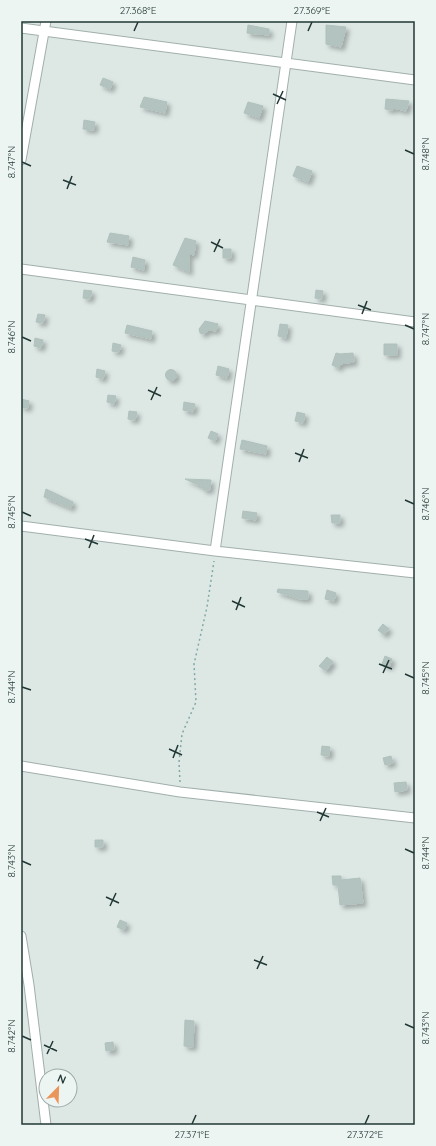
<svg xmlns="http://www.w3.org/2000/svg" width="436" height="1146" font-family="Quicksand,sans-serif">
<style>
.building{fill:#b3c3bf;stroke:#b0c1bd;filter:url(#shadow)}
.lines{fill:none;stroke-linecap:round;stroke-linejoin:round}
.minor-casing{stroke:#a1afac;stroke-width:11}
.path{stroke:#7faaa4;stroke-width:1.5;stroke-dasharray:2 3;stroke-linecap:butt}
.minor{stroke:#fff;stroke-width:9}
.ticks{fill:none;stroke:#203734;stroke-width:1.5}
.neatline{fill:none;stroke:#203734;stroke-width:1.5}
.ticks-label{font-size:10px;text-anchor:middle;fill:#203734}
</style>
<defs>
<filter id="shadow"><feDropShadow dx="3.5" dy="3.5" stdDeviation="2" flood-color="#0004"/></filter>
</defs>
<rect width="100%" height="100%" fill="#dde8e5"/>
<path class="building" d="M 248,25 L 269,29 L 269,35 L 247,33 Z
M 326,25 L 346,27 L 341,47 L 326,44 Z
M 103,78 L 113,82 L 110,89 L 100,85 Z
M 144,97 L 167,102 L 165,113 L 140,107 Z
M 386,99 L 409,101 L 406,111 L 393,108 L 393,110 L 385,109 Z
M 248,102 L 263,106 L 259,118 L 244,113 Z
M 84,120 L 95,122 L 94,130 L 83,129 Z
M 297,166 L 312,171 L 308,182 L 293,176 Z
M 110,233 L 129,236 L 128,245 L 107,242 Z
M 185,238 L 196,241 L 194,255 L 189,254 L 189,272 L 173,265 Z
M 223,249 L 231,249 L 231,258 L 223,258 Z
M 133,257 L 145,260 L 144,270 L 131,267 Z
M 84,290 L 92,291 L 90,299 L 83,298 Z
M 316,290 L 323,291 L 322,299 L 315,298 Z
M 38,314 L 45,315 L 43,323 L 36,322 Z
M 205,321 L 218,324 L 216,331 L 209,330 L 203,334 L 200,333 L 199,329 Z
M 280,324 L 288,325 L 286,338 L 278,336 Z
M 127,325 L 152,331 L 151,339 L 125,333 Z
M 35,338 L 43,340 L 41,348 L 34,346 Z
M 113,343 L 121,345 L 119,352 L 112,351 Z
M 384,344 L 397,344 L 397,355 L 384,355 Z
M 336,353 L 340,354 L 353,353 L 354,362 L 340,364 L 339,368 L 332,365 Z
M 218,366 L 229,369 L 227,378 L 216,375 Z
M 97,369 L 105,371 L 103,379 L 96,377 Z
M165.5 375a5.5 5.5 0 1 1 11 0a5.5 5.5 0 1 1-11 0Z
M 108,395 L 116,396 L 114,404 L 107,402 Z
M 21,399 L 29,401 L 28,408 L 21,407 Z
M 184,402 L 195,404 L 193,412 L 183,410 Z
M 129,411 L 137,412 L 135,420 L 128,419 Z
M 297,412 L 305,414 L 303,423 L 295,421 Z
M 211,431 L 218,434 L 215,441 L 208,438 Z
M 242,440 L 267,446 L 266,454 L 240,449 Z
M 185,479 L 211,480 L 210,490 L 203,490 L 203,487 Z
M 46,489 L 73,502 L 71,508 L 44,497 Z
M 243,511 L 257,513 L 256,520 L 242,518 Z
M 331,515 L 340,515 L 340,523 L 332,523 Z
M 278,589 L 308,591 L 308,599 L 300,599 L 277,592 Z
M 327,590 L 336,593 L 334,601 L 325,599 Z
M 383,624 L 389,629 L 384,635 L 378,630 Z
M 385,656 L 392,659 L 389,667 L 382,664 Z
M 327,657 L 333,662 L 326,671 L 319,666 Z
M 322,746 L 330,747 L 329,756 L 321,755 Z
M 391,756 L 393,763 L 385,765 L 383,758 Z
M 406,782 L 407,790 L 395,792 L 394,783 Z
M 95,840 L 103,840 L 103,847 L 95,847 Z
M 332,876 L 341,876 L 341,880 L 360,878 L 363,903 L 340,905 L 338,885 L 333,885 Z
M 120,920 L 127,923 L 124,930 L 117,927 Z
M 185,1020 L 194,1021 L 193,1047 L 184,1046 Z
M 113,1042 L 114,1050 L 106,1051 L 105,1043 Z"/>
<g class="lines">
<defs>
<path id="minor" d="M 21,28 L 415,80
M 21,160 L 46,21
M 21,269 L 415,322
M 21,526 L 215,551 L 415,573
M 215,551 L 292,21
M 21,766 L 180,792 L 415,818
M 21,936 L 29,985 L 46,1125"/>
</defs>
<use href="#minor" class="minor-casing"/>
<path class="path" d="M 180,782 L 179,762 L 182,734 L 196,702 L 194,664 L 207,607 L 214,561"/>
<use href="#minor" class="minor"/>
</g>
<path class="ticks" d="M 134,31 L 138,22M 308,31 L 312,22M 273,94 L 286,100M 277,104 L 283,91M 405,150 L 414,154M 22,162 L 31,166M 63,180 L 76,185M 67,189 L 72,176M 211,242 L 223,248M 214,252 L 220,239M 358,305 L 371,310M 362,314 L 367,301M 405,325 L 414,329M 22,337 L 31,341M 148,390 L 161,396M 151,400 L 157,387M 295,453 L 308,458M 299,462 L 304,449M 405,500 L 414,504M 22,512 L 31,516M 85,539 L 98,544M 89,548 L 94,535M 232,601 L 245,607M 236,610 L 241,597M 379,664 L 392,669M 383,673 L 389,660M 405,674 L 414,678M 22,687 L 31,690M 169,749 L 182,755M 173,758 L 178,745M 317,812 L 329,817M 320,821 L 326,808M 405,849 L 414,853M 22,861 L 31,865M 106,897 L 119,903M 110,906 L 116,893M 254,960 L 267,965M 257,969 L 263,956M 405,1024 L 414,1028M 22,1036 L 31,1040M 44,1045 L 57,1051M 47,1054 L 53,1041M 192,1124 L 196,1115M 365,1124 L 369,1115"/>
<rect width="436" height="1146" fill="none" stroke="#edf5f3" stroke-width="44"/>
<g transform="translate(58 1088) rotate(23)"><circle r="19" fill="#edf5f3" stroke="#9ba9a7"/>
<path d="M0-3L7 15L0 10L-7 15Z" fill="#ea955a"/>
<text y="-6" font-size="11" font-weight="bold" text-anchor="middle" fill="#203734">N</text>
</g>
<rect x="22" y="22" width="392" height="1102" class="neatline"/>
<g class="ticks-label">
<text x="138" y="14">27.368°E</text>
<text x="312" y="14">27.369°E</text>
<text transform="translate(425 154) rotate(-90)" y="4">8.748°N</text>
<text transform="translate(11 162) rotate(-90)" y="4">8.747°N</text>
<text transform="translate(425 329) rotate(-90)" y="4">8.747°N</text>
<text transform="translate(11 337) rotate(-90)" y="4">8.746°N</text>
<text transform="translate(425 504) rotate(-90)" y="4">8.746°N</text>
<text transform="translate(11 512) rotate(-90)" y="4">8.745°N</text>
<text transform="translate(425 678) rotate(-90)" y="4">8.745°N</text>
<text transform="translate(11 687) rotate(-90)" y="4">8.744°N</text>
<text transform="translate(425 853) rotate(-90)" y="4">8.744°N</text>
<text transform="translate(11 861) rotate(-90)" y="4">8.743°N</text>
<text transform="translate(425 1028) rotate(-90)" y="4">8.743°N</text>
<text transform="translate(11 1036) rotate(-90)" y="4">8.742°N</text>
<text x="192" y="1138">27.371°E</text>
<text x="365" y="1138">27.372°E</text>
</g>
</svg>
